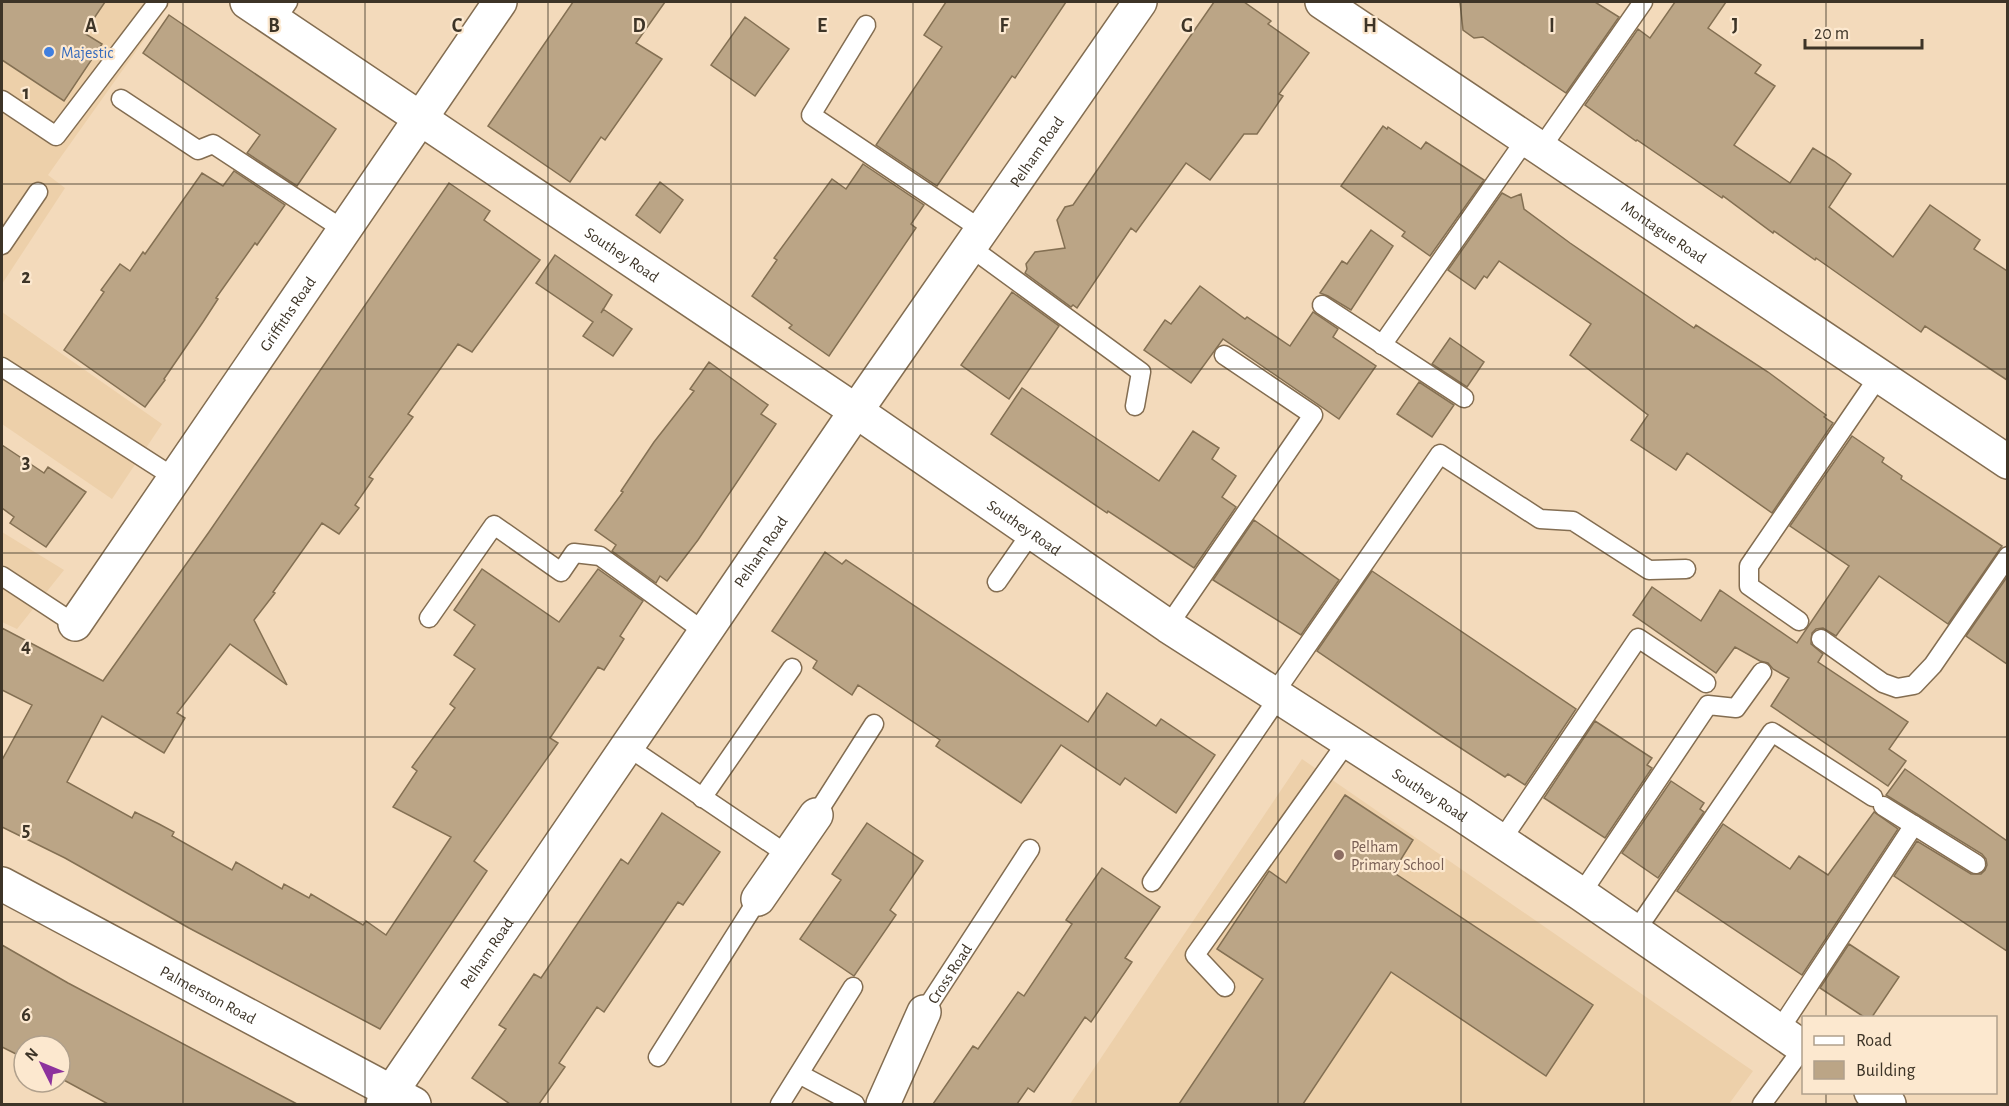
<svg xmlns="http://www.w3.org/2000/svg" width="2009" height="1106" font-family="'Alegreya Sans',sans-serif">
<style>
.built{fill:#edd0aa}
.building{fill:#bba586;stroke:#847053;stroke-width:1.5}
.lines{fill:none;stroke-linecap:round;stroke-linejoin:round}
.service-casing{stroke:#836d51;stroke-width:21}
.minor-casing{stroke:#836d51;stroke-width:36}
.service{stroke:#fff;stroke-width:18}
.minor{stroke:#fff;stroke-width:33}
.grid{fill:none;stroke:#3d3427;stroke-width:1.5;stroke-opacity:0.55}
.shop-dot{fill:#3f7fe0;stroke:#fce8cf;stroke-width:2}
.education-dot{fill:#8d6e63;stroke:#fce8cf;stroke-width:2}
.labels{text-anchor:middle;stroke-width:4.5;stroke-linejoin:round;paint-order:stroke}
.shop-label{font-size:16px;fill:#366cbe;stroke:#fce8cf;text-anchor:start}
.street-label{font-size:16px;fill:#3d3427;stroke:#fce8cf}
.education-label{font-size:16px;fill:#785e54;stroke:#fce8cf;text-anchor:start}
.grid-label{font-size:20px;text-anchor:middle;font-weight:bold;fill:#3d3427;stroke:#fce8cf;stroke-width:4.5;stroke-linejoin:round;paint-order:stroke}
</style>
<rect width="100%" height="100%" fill="#f3dabb"/>
<path class="built" d="M 2,2 L 171,2 L 48,175 L 65,188 L 2,284 Z
M 2,312 L 162,424 L 112,499 L 2,424 Z
M 2,532 L 64,570 L 17,629 L 2,622 Z
M 1302,759 L 1753,1071 L 1729,1104 L 1070,1104 Z"/>
<path class="building" d="M 2,2 L 105,2 L 84,33 L 102,44 L 64,101 L 2,60 Z
M 573,2 L 665,2 L 636,43 L 662,59 L 605,140 L 601,137 L 570,182 L 488,126 Z
M 946,2 L 1066,2 L 1015,78 L 1012,76 L 937,186 L 876,145 L 942,47 L 924,35 Z
M 1214,2 L 1244,2 L 1271,21 L 1268,24 L 1309,53 L 1279,94 L 1283,96 L 1257,134 L 1244,134 L 1210,180 L 1186,163 L 1136,232 L 1131,228 L 1077,308 L 1073,305 L 1071,307 L 1025,273 L 1027,269 L 1026,264 L 1035,252 L 1065,248 L 1057,220 L 1065,207 L 1073,205 Z
M 1460,2 L 1595,2 L 1619,17 L 1566,93 L 1483,37 L 1474,38 L 1463,30 Z
M 1675,2 L 1726,2 L 1708,28 L 1761,65 L 1755,73 L 1775,86 L 1734,145 L 1790,183 L 1813,148 L 1834,161 L 1851,174 L 1829,207 L 1893,257 L 1930,205 L 1980,240 L 1974,249 L 2007,271 L 2007,380 L 1925,326 L 1921,332 L 1816,258 L 1815,260 L 1774,231 L 1773,233 L 1723,196 L 1722,198 L 1637,140 L 1636,141 L 1585,105 L 1638,29 L 1650,38 Z
M 169,15 L 336,129 L 297,186 L 247,153 L 260,135 L 143,53 Z
M 745,17 L 789,49 L 755,96 L 711,65 Z
M 1383,126 L 1387,129 L 1388,127 L 1421,149 L 1426,142 L 1484,180 L 1430,256 L 1402,236 L 1405,232 L 1341,186 Z
M 863,164 L 924,205 L 911,224 L 916,228 L 829,356 L 789,328 L 792,325 L 752,296 L 777,260 L 774,258 L 832,179 L 846,189 Z
M 234,171 L 285,205 L 257,245 L 255,243 L 216,298 L 218,299 L 203,322 L 164,379 L 165,380 L 145,407 L 64,350 L 104,292 L 101,290 L 120,264 L 130,271 L 143,252 L 145,254 L 202,173 L 223,186 Z
M 660,182 L 683,200 L 660,233 L 636,215 Z
M 449,183 L 490,211 L 484,220 L 540,260 L 472,352 L 458,344 L 408,414 L 413,417 L 369,477 L 373,479 L 355,505 L 359,508 L 339,534 L 322,523 L 273,592 L 275,593 L 254,620 L 287,685 L 230,644 L 177,713 L 185,718 L 164,753 L 102,716 L 67,782 L 132,818 L 135,812 L 159,824 L 174,832 L 172,836 L 232,870 L 236,862 L 282,889 L 284,884 L 309,898 L 311,894 L 363,925 L 366,921 L 386,935 L 451,837 L 393,807 L 417,771 L 412,767 L 455,708 L 450,704 L 475,669 L 454,655 L 475,625 L 454,610 L 482,569 L 559,622 L 598,569 L 643,601 L 620,636 L 624,639 L 604,670 L 598,667 L 550,738 L 558,743 L 474,861 L 487,871 L 380,1029 L 189,928 L 65,858 L 2,827 L 2,760 L 32,705 L 2,690 L 2,628 L 103,681 L 209,532 Z
M 1502,193 L 1511,198 L 1521,194 L 1524,209 L 1570,243 L 1694,328 L 1696,325 L 1768,372 L 1826,415 L 1824,417 L 1833,423 L 1772,513 L 1687,453 L 1676,470 L 1631,440 L 1648,415 L 1570,355 L 1591,324 L 1499,261 L 1487,278 L 1484,276 L 1475,289 L 1448,270 Z
M 1371,230 L 1393,246 L 1351,310 L 1328,296 L 1320,293 L 1342,261 L 1347,264 Z
M 555,255 L 612,295 L 601,313 L 603,309 L 632,329 L 613,356 L 583,336 L 593,322 L 536,283 Z
M 1200,286 L 1245,319 L 1247,317 L 1290,346 L 1313,312 L 1338,329 L 1333,337 L 1376,366 L 1339,419 L 1223,339 L 1191,383 L 1144,350 L 1165,320 L 1171,324 Z
M 1012,292 L 1059,326 L 1009,399 L 961,365 Z
M 1450,338 L 1484,362 L 1467,387 L 1432,364 Z
M 709,362 L 768,405 L 761,414 L 776,424 L 698,540 L 667,581 L 660,576 L 656,583 L 612,551 L 616,545 L 595,530 L 623,492 L 621,491 L 654,442 L 694,391 L 690,389 Z
M 1419,382 L 1454,405 L 1432,437 L 1397,414 Z
M 1022,388 L 1159,481 L 1193,431 L 1219,448 L 1212,459 L 1236,476 L 1222,497 L 1236,507 L 1194,568 L 1108,511 L 1107,513 L 991,434 Z
M 1852,436 L 1884,458 L 1882,462 L 1902,476 L 1901,479 L 2002,546 L 1948,624 L 1879,576 L 1836,636 L 1823,628 L 1816,629 L 1812,633 L 1811,644 L 1823,654 L 1818,662 L 1908,722 L 1889,749 L 1906,761 L 1888,786 L 1771,706 L 1789,678 L 1773,669 L 1768,663 L 1760,661 L 1735,647 L 1716,673 L 1633,615 L 1652,587 L 1701,621 L 1720,590 L 1797,643 L 1849,566 L 1790,526 Z
M 2,445 L 44,473 L 48,467 L 86,492 L 46,547 L 10,523 L 14,517 L 2,508 Z
M 1254,520 L 1339,580 L 1301,635 L 1213,580 Z
M 825,552 L 842,564 L 846,560 L 1088,722 L 1107,693 L 1156,726 L 1161,719 L 1215,755 L 1176,813 L 1125,778 L 1120,785 L 1061,745 L 1021,803 L 936,746 L 940,740 L 858,685 L 852,695 L 813,668 L 817,661 L 772,631 Z
M 1372,571 L 1576,709 L 1525,785 L 1508,774 L 1505,777 L 1436,732 L 1317,651 Z
M 2007,577 L 2007,664 L 1966,636 Z
M 1595,721 L 1652,758 L 1647,765 L 1652,768 L 1605,838 L 1544,798 Z
M 1905,769 L 2007,841 L 2007,951 L 1894,876 L 1917,841 L 1971,874 L 1981,874 L 1985,870 L 1987,865 L 1986,859 L 1982,854 L 1886,795 Z
M 1671,781 L 1704,803 L 1700,809 L 1704,812 L 1658,878 L 1622,853 Z
M 1345,795 L 1413,840 L 1393,872 L 1593,1005 L 1546,1076 L 1391,972 L 1303,1104 L 1179,1104 L 1263,979 L 1217,949 L 1269,871 L 1286,883 Z
M 1874,812 L 1898,829 L 1802,975 L 1677,891 L 1723,824 L 1790,869 L 1799,856 L 1828,875 Z
M 662,813 L 720,852 L 683,905 L 678,902 L 604,1012 L 597,1007 L 559,1063 L 565,1067 L 539,1104 L 510,1104 L 472,1078 L 506,1029 L 499,1025 L 534,974 L 541,978 L 621,859 L 628,864 Z
M 867,823 L 923,861 L 890,910 L 896,915 L 854,976 L 800,939 L 841,880 L 832,874 Z
M 1102,868 L 1160,907 L 1125,958 L 1132,962 L 1091,1022 L 1085,1017 L 1034,1092 L 1028,1088 L 1017,1104 L 933,1104 L 973,1046 L 978,1049 L 1018,992 L 1024,996 L 1072,924 L 1066,920 Z
M 1849,944 L 1899,977 L 1872,1017 L 1864,1017 L 1820,988 Z
M 2,945 L 68,983 L 297,1104 L 108,1104 L 60,1078 L 60,1046 L 24,1046 L 24,1058 L 2,1047 Z"/>
<g class="lines">
<defs>
<g id="service">
<path d="M 275,21 L 288,2"/>
<path d="M 866,25 L 811,115 L 982,230"/>
<path d="M 121,99 L 198,150 L 213,144 L 344,230"/>
<path d="M 2,100 L 56,136 L 158,2"/>
<path d="M 1541,148 L 1643,2"/>
<path d="M 2,245 L 38,192"/>
<path d="M 970,247 L 1141,372 L 1135,406"/>
<path d="M 1322,305 L 1464,398"/>
<path d="M 1382,345 L 1526,139"/>
<path d="M 2,367 L 175,478"/>
<path d="M 2,576 L 75,624"/>
<path d="M 997,582 L 1031,533"/>
<path d="M 429,618 L 494,525 L 561,572 L 574,553 L 600,556 L 706,633"/>
<path d="M 1799,621 L 1749,586 L 1749,566 L 1879,376"/>
<path d="M 1168,626 L 1313,415 L 1224,355"/>
<path d="M 1821,639 L 1883,683 L 1897,688 L 1914,685 L 1933,665 L 2008,556"/>
<path d="M 1273,695 L 1440,454 L 1540,519 L 1573,521 L 1649,570 L 1686,569"/>
<path d="M 628,747 L 788,855"/>
<path d="M 702,798 L 792,668"/>
<path d="M 1883,806 L 1976,864"/>
<path d="M 816,815 L 874,724"/>
<path d="M 1501,841 L 1638,638 L 1706,683"/>
<path d="M 1152,882 L 1278,698"/>
<path d="M 1581,894 L 1708,705 L 1736,708 L 1762,672"/>
<path d="M 1635,932 L 1772,732 L 1873,797"/>
<path d="M 1225,987 L 1195,955 L 1347,742"/>
<path id="s1" d="M 924,1012 L 1030,849"/>
<path d="M 1778,1032 L 1914,825"/>
<path d="M 658,1057 L 758,899"/>
<path d="M 799,1074 L 855,1104"/>
<path d="M 780,1104 L 853,987"/>
<path d="M 1762,1104 L 1803,1048"/>
</g>
<g id="minor">
<path id="s2" d="M 247,2 L 856,411 L 1168,626 L 1461,814 L 1581,894 L 1804,1048"/>
<path id="s3" d="M 1322,2 L 2008,462"/>
<path id="s4" d="M 75,624 L 500,2"/>
<path id="s5" d="M 2,884 L 414,1104"/>
<path d="M 758,899 L 816,815"/>
<path d="M 1871,1092 L 1889,1104"/>
<path id="s6" d="M 383,1104 L 856,411 L 1140,2"/>
<path d="M 883,1104 L 924,1012"/>
</g>
</defs>
<use href="#service" class="service-casing"/>
<use href="#minor" class="minor-casing"/>
<use href="#service" class="service"/>
<use href="#minor" class="minor"/>
</g>
<path class="grid" d="M 183,2 L 183,1104M 365,2 L 365,1104M 548,2 L 548,1104M 731,2 L 731,1104M 913,2 L 913,1104M 1096,2 L 1096,1104M 1278,2 L 1278,1104M 1461,2 L 1461,1104M 1644,2 L 1644,1104M 1826,2 L 1826,1018M 2,184 L 2008,184M 2,369 L 2008,369M 2,553 L 2008,553M 2,737 L 2008,737M 2,922 L 2008,922M 1826,1092 L 1826,1104"/>
<circle class="shop-dot" cx="49" cy="52" r="6"/>
<circle class="education-dot" cx="1339" cy="855" r="6"/>
<g class="labels">
<g class="shop-label">
<text x="61" y="58">Majestic</text>
</g>
<g class="street-label">
<text dy="6" stroke="none"><textPath href="#s6" startOffset="1155">Pelham Road</textPath></text>
<text dy="6" stroke="none"><textPath href="#s3" startOffset="412">Montague Road</textPath></text>
<text dy="6" stroke="none"><textPath href="#s2" startOffset="452">Southey Road</textPath></text>
<text dy="6" stroke="none"><textPath href="#s4" startOffset="376">Griffiths Road</textPath></text>
<text dy="6" stroke="none"><textPath href="#s2" startOffset="938">Southey Road</textPath></text>
<text dy="6" stroke="none"><textPath href="#s6" startOffset="669">Pelham Road</textPath></text>
<text dy="6" stroke="none"><textPath href="#s2" startOffset="1424">Southey Road</textPath></text>
<text dy="6" stroke="none"><textPath href="#s6" startOffset="183">Pelham Road</textPath></text>
<text dy="6" stroke="none"><textPath href="#s1" startOffset="46">Cross Road</textPath></text>
<text dy="6" stroke="none"><textPath href="#s5" startOffset="234">Palmerston Road</textPath></text>
</g>
<g class="education-label">
<text x="1351" y="852">Pelham<tspan x="1351" dy="18">Primary School</tspan></text>
</g>
</g>
<g class="grid-label">
<text x="91" y="32">A</text>
<text x="274" y="32">B</text>
<text x="457" y="32">C</text>
<text x="639" y="32">D</text>
<text x="822" y="32">E</text>
<text x="1004" y="32">F</text>
<text x="1187" y="32">G</text>
<text x="1370" y="32">H</text>
<text x="1552" y="32">I</text>
<text x="1735" y="32">J</text>
<text x="26" y="99">1</text>
<text x="26" y="283">2</text>
<text x="26" y="468">3</text>
<text x="26" y="652">4</text>
<text x="26" y="836">5</text>
<text x="26" y="1021">6</text>
</g>
<rect width="2009" height="1106" fill="none" stroke="#3d3427" stroke-width="6"/>
<rect x="1802" y="1016" width="195" height="78" fill="#fce8cf" stroke="#b0a08c" stroke-width="1.5"/>
<rect x="1814" y="1036" width="30" height="9" fill="#ffffff" stroke="#b0a08c" stroke-width="1.5"/>
<text x="1856" y="1046" font-size="18" fill="#3d3427">Road</text>
<rect x="1814" y="1061" width="30" height="18" fill="#bba586" stroke="#b0a08c" stroke-width="1.5"/>
<text x="1856" y="1076" font-size="18" fill="#3d3427">Building</text>
<g transform="translate(42 1064) rotate(313)"><circle r="28" fill="#fce8cf" stroke="#b0a08c" stroke-width="1.5"/>
<path d="M0-4.5L10 22L0 15L-10 22Z" fill="#8d329d"/>
<text y="-9" font-size="16" font-weight="bold" text-anchor="middle" fill="#3d3427">N</text>
</g>
<path d="M1805 39v9h117v-9" fill="none" stroke="#3d3427" stroke-width="3"/>
<text x="1814" y="39" font-size="18" fill="#3d3427" stroke="#fce8cf" stroke-width="4.5" paint-order="stroke">20 m</text>
</svg>
